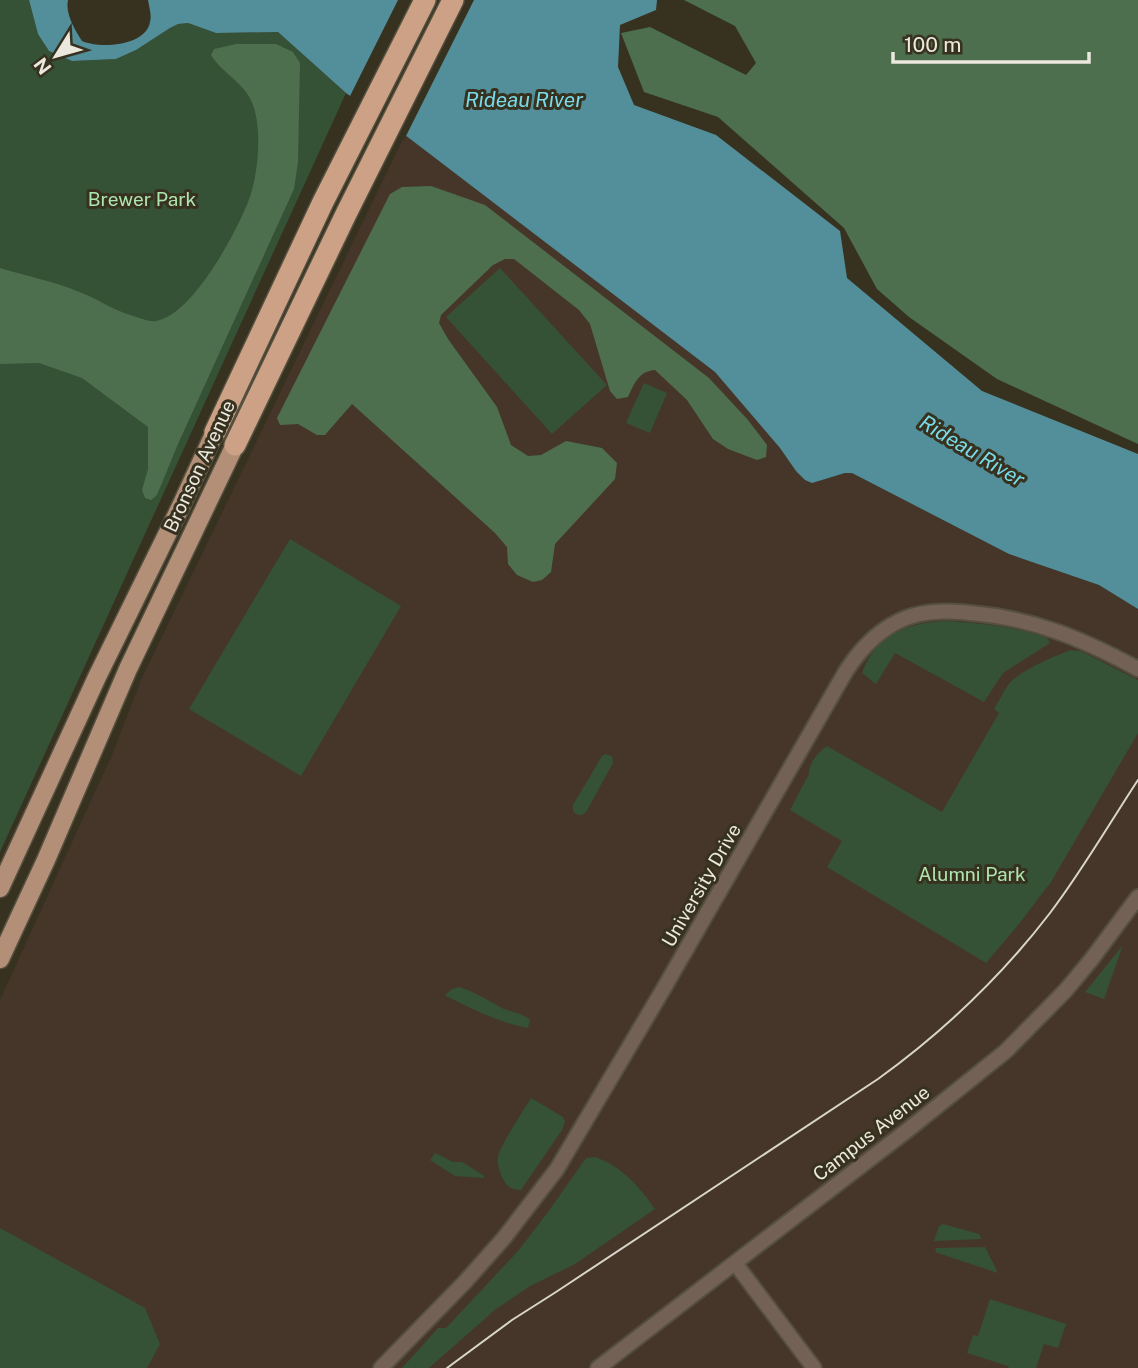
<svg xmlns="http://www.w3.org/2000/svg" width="1138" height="1368" font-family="'Public Sans',sans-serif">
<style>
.education{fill:#46362a}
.green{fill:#355136}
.forest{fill:#4d6f4e}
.water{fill:#538f9a}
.pier{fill:#373220}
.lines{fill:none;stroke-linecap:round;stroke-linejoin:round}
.minor-casing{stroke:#544f3e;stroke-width:18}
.major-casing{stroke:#544f3e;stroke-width:21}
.highway-casing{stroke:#544f3e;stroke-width:24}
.minor{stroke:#736156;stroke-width:14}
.major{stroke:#b38f78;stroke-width:18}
.highway{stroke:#cca185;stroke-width:21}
.tram{stroke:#d9d5ca;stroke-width:2}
.labels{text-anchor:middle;stroke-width:6;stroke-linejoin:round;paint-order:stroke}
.park-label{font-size:19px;fill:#aee6af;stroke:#373220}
.street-label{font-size:19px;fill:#ebe8dd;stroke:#373220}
.water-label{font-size:21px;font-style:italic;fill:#79daea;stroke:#373220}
</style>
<rect width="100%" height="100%" fill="#373220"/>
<path class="education" d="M 405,135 L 715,372 L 780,448 L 796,471 L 812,483 L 845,473 L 852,473 L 1009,554 L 1099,585 L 1138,609 L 1138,1368 L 0,1368 L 0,1000 L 112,755 L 142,678 Z"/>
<path class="green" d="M 0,0 L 29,0 L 38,33 L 49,51 L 72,61 L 116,59 L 136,50 L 170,28 L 178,24 L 188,23 L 216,33 L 278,32 L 346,93 L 0,852 Z
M 500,268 L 607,385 L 552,434 L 446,317 Z
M 644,383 L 667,393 L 650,433 L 626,423 Z
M 290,539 L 401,606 L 301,776 L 189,709 Z
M 948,621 C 981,624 1015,626 1047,638 L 1050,643 L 1003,673 L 984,702 L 895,653 L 876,684 L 862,673 C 876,634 909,622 948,621 Z
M 1071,650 L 1081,651 L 1138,680 L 1138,733 L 1051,882 L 1019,924 L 986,963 L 827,867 L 842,841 L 790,810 L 809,774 C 809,762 818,753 827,746 L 942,812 L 999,713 L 994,709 C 999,701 1003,692 1008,685 C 1020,670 1053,657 1071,650 Z
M 605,754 L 612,756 L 613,763 L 586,812 L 582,815 L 576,814 L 573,811 L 573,805 L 602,756 Z
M 1123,945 L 1104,999 L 1085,992 Z
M 459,987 C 475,992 486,999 500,1007 C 509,1012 523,1013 530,1020 L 528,1028 C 500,1023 472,1009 446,996 L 445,995 L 452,989 Z
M 531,1098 L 563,1117 L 565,1122 L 562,1130 L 521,1190 C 512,1190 507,1187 503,1179 C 500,1173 497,1164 498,1157 C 499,1148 524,1109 531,1098 Z
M 435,1153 L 453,1162 L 462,1162 L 483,1175 L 484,1178 L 455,1176 L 430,1160 Z
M 595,1157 C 621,1166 640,1187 655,1209 L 575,1264 L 530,1286 L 496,1309 L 429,1368 L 402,1368 L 438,1328 L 446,1328 L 518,1251 L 548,1212 L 586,1158 Z
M 943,1224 L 979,1234 L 982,1239 L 934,1241 L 939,1226 Z
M 0,1228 L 145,1308 L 160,1344 L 147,1368 L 0,1368 Z
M 985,1247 L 998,1273 L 935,1252 L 936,1248 Z
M 990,1299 L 1066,1324 L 1058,1348 L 1044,1344 L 1036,1368 L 1009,1368 L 1008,1366 L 967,1353 L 973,1335 L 978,1336 Z"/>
<path class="forest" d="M 684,0 L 1138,0 L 1138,444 L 997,379 L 909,317 L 877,289 L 844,228 L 718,117 L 644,92 L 621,33 L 650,27 L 746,75 L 756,63 L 735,26 Z
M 236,44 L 276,44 L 293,52 L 300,63 L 298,162 L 294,189 L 178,444 L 157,495 L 151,500 L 145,498 L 142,490 L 148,469 L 148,427 L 82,378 L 39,363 L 0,364 L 0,268 C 27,276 56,282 82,293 C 98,299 113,310 130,315 C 137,317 149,322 156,321 C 192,315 235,235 248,202 C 258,177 262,134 254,108 C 247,83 223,75 211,55 L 214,49 Z
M 431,186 L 485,205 L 709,378 L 748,420 L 767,445 L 766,457 L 757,460 L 728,449 L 713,439 L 687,400 L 655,370 C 639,371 634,384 628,397 L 617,399 L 610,391 L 590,324 L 579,310 L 514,259 L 505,259 L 493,265 L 441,315 L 439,323 L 448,339 L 497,407 L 511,445 L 528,456 L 541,455 L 566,441 L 602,448 L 617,463 L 615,479 L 555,544 L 551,572 L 542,580 L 533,582 L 517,575 L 508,564 L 507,547 L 495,533 L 352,404 L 325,435 L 317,435 L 298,424 L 280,425 L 277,418 L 390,194 L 402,187 Z"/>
<path class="water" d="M 29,0 L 68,0 C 65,14 75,30 82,41 C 100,49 146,46 150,22 C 152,16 149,6 148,0 L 657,0 L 656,10 L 620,25 L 618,67 L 634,105 L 716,135 L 840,231 L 847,278 L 982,391 L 1138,454 L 1138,609 L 1099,585 L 1009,554 L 852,473 L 845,473 L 812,483 L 805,480 L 796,471 L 780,448 L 715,372 L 405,135 L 346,93 L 278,32 L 216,33 L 188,23 L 178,24 L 170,28 L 136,50 L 116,59 L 72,61 L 49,51 L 38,34 Z"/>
<path class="pier" d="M 398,0 L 474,0 L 404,140 L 348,100 Z"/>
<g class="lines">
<defs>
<path id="minor" d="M 735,1263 L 814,1368
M 381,1368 L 464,1283 L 504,1238 L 557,1169 L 664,988 L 846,671 C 861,648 880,628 906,618 C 927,610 949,611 970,613 C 1033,618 1083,639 1138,669
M 598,1368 L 909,1129 L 1006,1051 L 1066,990 L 1091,960 L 1138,897"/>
<path id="major" d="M 0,888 L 97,677 L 181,506 L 215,432
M 0,959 L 46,860 L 128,669 L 235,445"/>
<path id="highway" d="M 215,432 L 323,202 L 425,0
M 235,445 L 346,214 L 453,0"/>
</defs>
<use href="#minor" class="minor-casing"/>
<use href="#major" class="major-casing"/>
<use href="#highway" class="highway-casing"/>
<use href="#minor" class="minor"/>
<use href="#major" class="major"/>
<use href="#highway" class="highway"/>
<path class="tram" d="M 447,1368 L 512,1320 L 556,1292 L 878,1079 C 943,1032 1001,977 1050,913 C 1082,871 1109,824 1138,780"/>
</g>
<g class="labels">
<g class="park-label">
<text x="142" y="206">Brewer Park</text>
<text x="972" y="881">Alumni Park</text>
</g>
<g class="street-label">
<text transform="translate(199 466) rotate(-65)" y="7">Bronson Avenue</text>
<text transform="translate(701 885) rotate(-60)" y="7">University Drive</text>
<text transform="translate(871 1133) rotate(-38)" y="7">Campus Avenue</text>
</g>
<g class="water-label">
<text x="524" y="107">Rideau River</text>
<text transform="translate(972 451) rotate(31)" y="7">Rideau River</text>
</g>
</g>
<g transform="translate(56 56) rotate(233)" stroke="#373220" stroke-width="5" paint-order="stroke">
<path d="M0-5L12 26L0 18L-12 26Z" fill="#ebe8dd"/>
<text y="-10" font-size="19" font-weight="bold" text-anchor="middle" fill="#ebe8dd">N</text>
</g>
<path d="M893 52v10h196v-10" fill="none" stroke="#ebe8dd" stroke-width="3.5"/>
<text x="904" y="52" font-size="21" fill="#ebe8dd" stroke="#373220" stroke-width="5" paint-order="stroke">100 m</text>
</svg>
